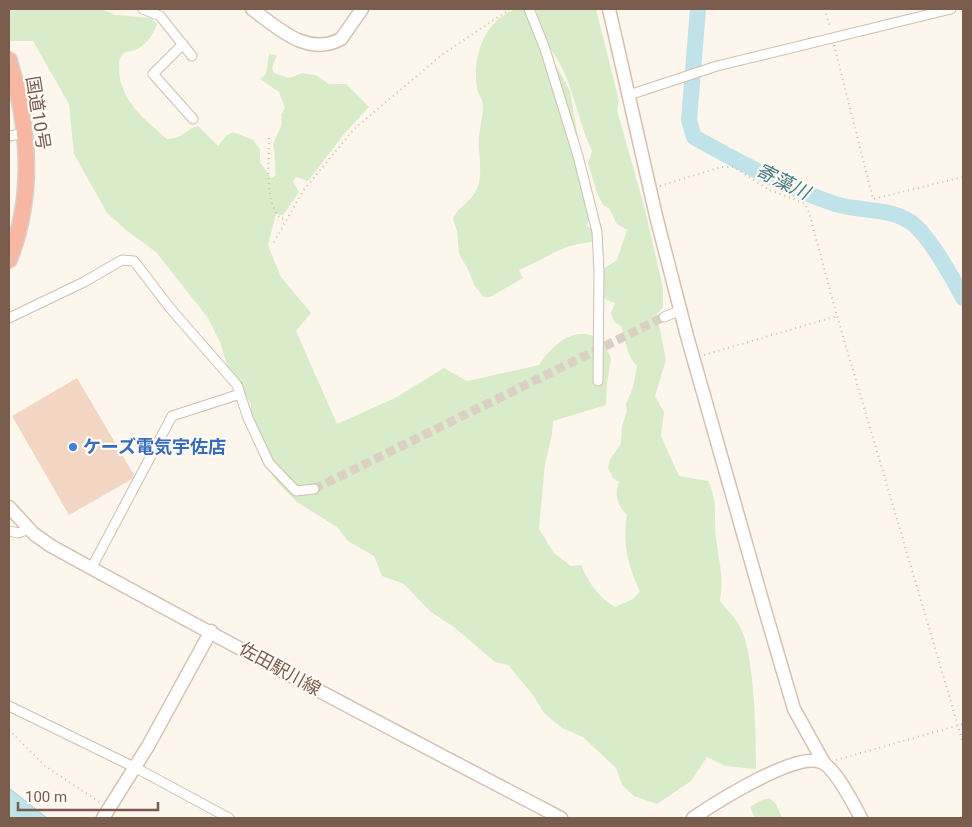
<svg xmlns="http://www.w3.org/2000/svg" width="972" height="827" font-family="Roboto,'Noto Sans JP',sans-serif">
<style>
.green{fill:#d8ecc9}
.water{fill:#bfe3e8;stroke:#a5d3da}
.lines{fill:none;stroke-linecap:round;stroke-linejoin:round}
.river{stroke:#bfe3e8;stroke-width:16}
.building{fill:#f3d5c3}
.street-tunnel{stroke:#dcd0c4;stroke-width:9;stroke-dasharray:9 4.5;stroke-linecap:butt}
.street-casing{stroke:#d1beb0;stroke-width:11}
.secondary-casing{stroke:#d6c0b0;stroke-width:15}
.highway-casing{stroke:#dad1cd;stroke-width:18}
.path{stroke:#d9b8a5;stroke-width:2;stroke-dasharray:1 4;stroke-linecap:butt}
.street{stroke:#fff;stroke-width:9}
.secondary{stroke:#fff;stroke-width:12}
.highway{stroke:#f7b7a3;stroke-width:15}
.shop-dot{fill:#3f7fe0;stroke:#fffaf3;stroke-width:2}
.labels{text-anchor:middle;stroke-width:4.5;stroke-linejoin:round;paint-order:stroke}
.street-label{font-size:18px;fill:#7a5c4d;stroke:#fffaf3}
.shop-label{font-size:18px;font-weight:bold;fill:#366cbe;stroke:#fffaf3;text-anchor:start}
.water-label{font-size:19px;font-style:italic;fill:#437c86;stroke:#fffaf3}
</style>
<rect width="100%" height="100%" fill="#fdf6ec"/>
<path class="green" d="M 9,9 L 102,9 L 115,15 L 151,18 L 157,24 C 153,36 146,45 135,50 C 132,51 126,52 124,53 C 119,57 119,62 119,67 C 119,100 144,119 167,139 C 183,139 185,129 198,126 L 218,146 L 226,136 L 233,132 L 253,140 L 260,149 L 260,162 L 271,178 L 276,175 C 274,164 276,155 273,145 C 276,134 284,127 281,115 L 285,108 L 279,92 L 260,79 L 266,74 L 269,54 L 277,55 L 272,68 L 274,73 L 289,78 L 302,73 L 316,75 L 329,84 L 346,84 L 369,107 L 345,133 L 308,181 L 296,177 L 293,182 L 299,192 L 283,215 L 276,214 L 268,245 L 281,277 L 311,313 L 296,331 L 337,424 L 395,398 L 444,368 L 467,381 L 539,365 C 551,346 577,321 601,341 C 605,345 608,353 611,358 L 607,384 L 606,405 L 553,421 L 552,434 L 545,464 L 539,529 L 554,553 L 571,566 L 581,565 C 588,582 599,598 615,607 L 633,599 L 640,591 C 628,567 622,542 627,515 C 617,505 614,495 619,482 L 613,478 L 608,468 L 610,460 L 621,443 L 622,426 L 627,411 L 626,404 L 633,387 L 637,366 C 626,356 626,340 621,326 L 614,322 L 611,313 L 615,303 L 607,300 L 601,294 L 604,281 L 603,269 L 617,260 L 627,230 L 617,224 L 609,208 L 603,205 L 596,190 L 588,163 L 592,151 C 580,126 576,100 565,74 C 558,58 545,43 539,27 C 537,20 539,14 534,9 L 596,9 L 619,101 L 617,110 L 644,206 L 663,288 L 663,307 L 657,314 L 666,360 L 655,396 L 664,412 L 661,436 L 679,476 L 708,481 C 719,504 713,515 716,538 C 719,563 724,575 720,601 C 726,609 734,616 739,625 C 755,652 756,735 756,769 L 725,766 L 707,757 L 691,781 L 657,804 L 634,796 L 622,785 L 616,768 L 583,737 L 562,728 L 544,713 L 533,695 L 508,665 L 495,662 L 454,627 L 431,612 L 404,584 L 382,576 L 374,556 L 348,541 L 337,527 L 297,502 L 278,483 L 262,462 L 251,435 L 251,404 L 227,365 L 220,342 L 208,318 L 156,252 L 126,230 L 107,213 L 74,154 L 69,104 L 33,41 L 9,41 Z
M 515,9 L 525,9 L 570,91 L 580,150 L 577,170 L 589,216 L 587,226 L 599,235 L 598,242 C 564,242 548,258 519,270 L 523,278 L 490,297 L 484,297 L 474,285 L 468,269 L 459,254 L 457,231 L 453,219 C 460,202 479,201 480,174 C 481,162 478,150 479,136 C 480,126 483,116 483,106 C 483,100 478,94 477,88 C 472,56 484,22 515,9 Z
M 770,798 L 776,804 L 782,818 L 755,818 L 750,807 L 762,800 Z"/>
<path class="water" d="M 9,788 L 47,818 L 9,818 Z"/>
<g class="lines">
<path class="river" d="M 698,9 L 689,120 L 694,137 C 738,162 787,188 835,204 C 860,212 890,207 912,223 C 929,236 953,278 963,298"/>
</g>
<path class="building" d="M 77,378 L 134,475 L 132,479 L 69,515 L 12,416 Z"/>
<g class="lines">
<path class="street-tunnel" d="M 314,489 L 664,317"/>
<defs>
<path id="street" d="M 143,9 L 160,16 L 192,56
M 529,9 L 545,49 L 578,156 L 597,232 L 599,271 L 598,381
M 183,44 L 153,74 L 193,119
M 629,95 L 717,66 L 951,9
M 9,136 L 26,133
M 664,317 L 681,310
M 9,318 L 84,282 L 122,260 L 134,261 L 170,308 L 237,385 L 248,418 L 269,463 L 296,491 L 314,489
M 9,531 L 18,533 L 29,529
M 92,567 L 172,416 L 240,394
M 9,706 L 136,768 L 229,818"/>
<path id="secondary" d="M 252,9 C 278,28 307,57 341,39 L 362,9
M 609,9 L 656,216 L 687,336 L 764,607 L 794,709 L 824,763
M 9,507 L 34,534 L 51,546 C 220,639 390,729 561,818
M 103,818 L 148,746 L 211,631
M 693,818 C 715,803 795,752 821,762 C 835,767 854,805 861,818"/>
<path id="highway" d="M 9,60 C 29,125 35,195 9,260"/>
</defs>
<use href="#street" class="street-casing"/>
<use href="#secondary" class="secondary-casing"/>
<use href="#highway" class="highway-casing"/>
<path class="path" d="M 825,9 L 830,28
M 834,45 L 873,199 L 963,177
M 269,138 C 269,159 264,204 281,219 L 287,218
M 660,186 L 721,167 L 734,167 L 769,190 L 804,203 L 808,209 L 837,316 L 963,743
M 274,242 L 303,191 L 354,129 L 443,54 L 510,9
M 704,355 L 837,316
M 9,730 L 45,766 L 101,803
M 836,760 L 963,724"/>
<use href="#street" class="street"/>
<use href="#secondary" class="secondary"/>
<use href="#highway" class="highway"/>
</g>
<circle class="shop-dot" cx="73" cy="447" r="5"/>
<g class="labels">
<g class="street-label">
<text transform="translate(38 113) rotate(81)" y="6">国道10号</text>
<text transform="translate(280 669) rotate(29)" y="6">佐田駅川線</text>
</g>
<g class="shop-label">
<text x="83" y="453">ケーズ電気宇佐店</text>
</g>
<g class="water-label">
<text transform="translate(783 181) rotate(26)" y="7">寄藻川</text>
</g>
</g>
<rect width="972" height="827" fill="none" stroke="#7a5c4d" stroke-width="20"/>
<path d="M18 802v8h140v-8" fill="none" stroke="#7a5c4d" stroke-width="2.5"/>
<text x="25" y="802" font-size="15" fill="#7a5c4d" stroke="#fffaf3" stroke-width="4" paint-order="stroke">100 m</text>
</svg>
